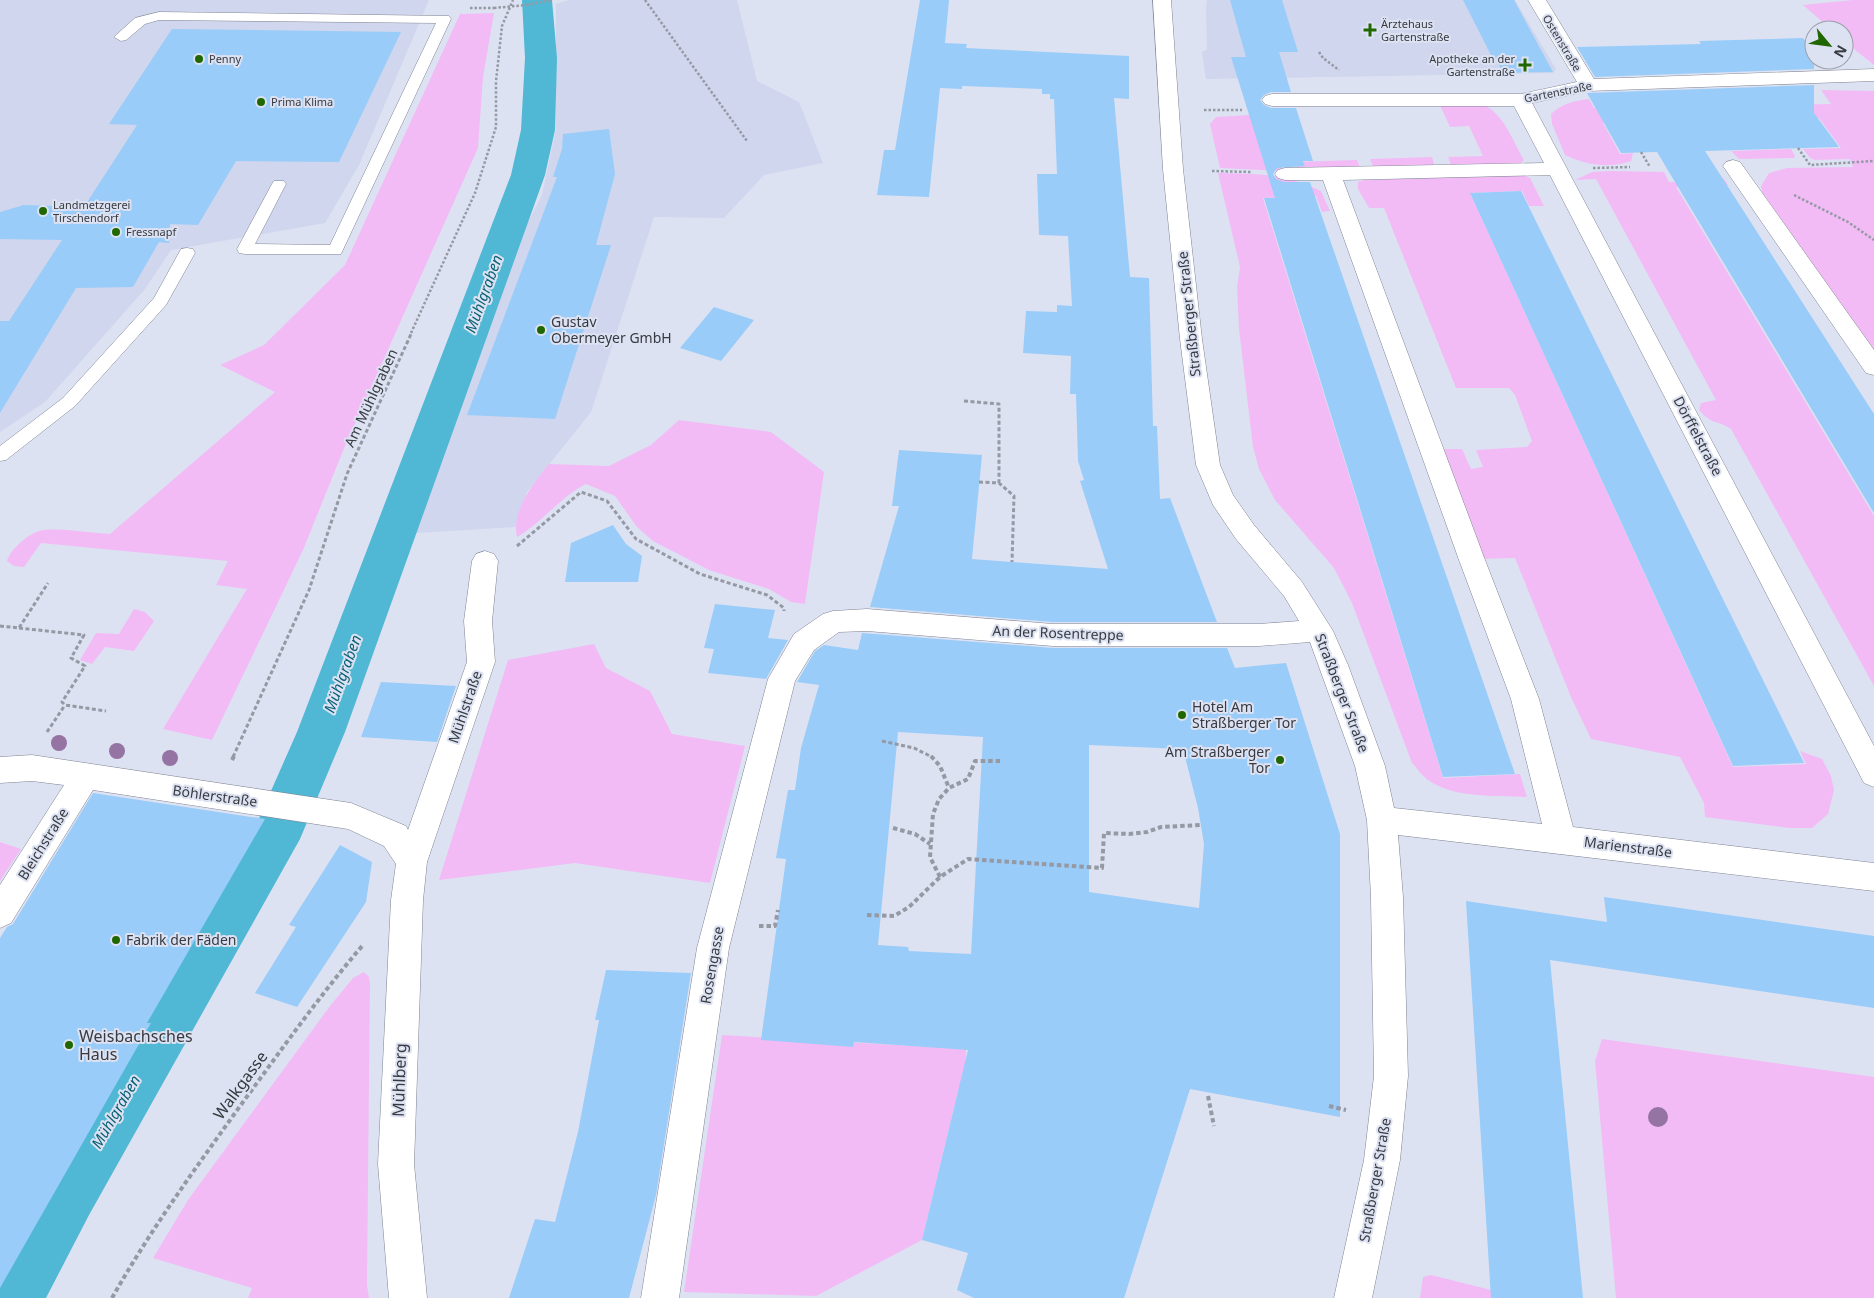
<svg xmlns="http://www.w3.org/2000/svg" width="1874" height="1298" font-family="'Noto Sans',sans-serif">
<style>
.built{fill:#cfd6ed}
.green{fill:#f2bbf6}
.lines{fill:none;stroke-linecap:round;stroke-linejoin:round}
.canal{fill:#50b8d4;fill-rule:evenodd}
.building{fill:#99ccf9;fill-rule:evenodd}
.lane-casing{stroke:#7f8492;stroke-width:1}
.street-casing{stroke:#7f8492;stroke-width:1}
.path-far2{stroke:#9599a4;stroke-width:2.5;stroke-dasharray:2.5 2;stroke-linecap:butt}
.path-far1{stroke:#9599a4;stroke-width:3;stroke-dasharray:4 2.5;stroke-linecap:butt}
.path{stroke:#9599a4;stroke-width:4;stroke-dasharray:4.5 3;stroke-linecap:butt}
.lane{fill:#fff;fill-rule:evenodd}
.street{fill:#fff;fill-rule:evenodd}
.path-bridge{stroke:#9599a4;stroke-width:2.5;stroke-dasharray:2.5 2;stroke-linecap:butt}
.tree{fill:#9573a2}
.poi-dot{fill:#206700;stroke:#dde2f2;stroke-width:2}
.labels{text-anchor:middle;stroke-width:4;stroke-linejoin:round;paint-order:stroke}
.far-poi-label{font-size:11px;fill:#373a40;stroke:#dde2f2;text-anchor:start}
.far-street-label{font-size:11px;fill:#373a40;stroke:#dde2f2}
.street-label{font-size:14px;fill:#373a40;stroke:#dde2f2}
.poi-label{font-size:14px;fill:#373a40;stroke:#dde2f2;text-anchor:start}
.water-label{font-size:15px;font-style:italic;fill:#086175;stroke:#dde2f2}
.near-poi-label{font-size:16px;fill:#373a40;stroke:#dde2f2;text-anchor:start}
.near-street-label{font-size:16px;fill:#373a40;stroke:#dde2f2}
</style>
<rect width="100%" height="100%" fill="#dde2f2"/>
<path class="built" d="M 0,0 L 429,0 L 359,165 L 325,223 L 171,250 L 145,289 L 45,402 L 0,432 Z
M 569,0 L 737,0 L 757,81 L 799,102 L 823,163 L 764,175 L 724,218 L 654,217 L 591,412 L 527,492 L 515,527 L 416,533 L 436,458 L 447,408 L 516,245 L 542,195 L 556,129 L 556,4 Z
M 1207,0 L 1515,0 L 1556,69 L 1553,73 L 1206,79 L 1202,52 L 1207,50 L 1206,8 Z"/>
<path class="green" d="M 1853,0 L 1874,0 L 1874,65 L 1844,41 L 1844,30 L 1832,30 L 1803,5 Z
M 494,13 L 483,77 L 478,148 L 345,446 L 303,550 L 212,740 L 163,729 L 247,589 L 216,585 L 228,561 L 41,543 L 24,567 L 14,566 L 7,561 C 10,549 31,531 44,530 C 62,528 91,533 110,534 L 275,392 L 220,365 L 264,345 L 345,265 L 460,14 Z
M 1821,90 L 1874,91 L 1874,354 L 1763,196 L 1761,186 L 1769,173 L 1787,168 L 1853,167 L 1850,159 L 1815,160 L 1810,158 L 1803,149 L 1841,148 L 1819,118 L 1603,123 L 1620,154 L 1633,153 L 1631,161 C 1609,169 1586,165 1565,155 L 1552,124 L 1551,114 C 1563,103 1573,101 1589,99 L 1594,108 L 1831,104 Z
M 1439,103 C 1452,103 1466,101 1479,104 C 1502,108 1513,142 1524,160 L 1520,164 L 1451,165 L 1448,157 L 1483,156 L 1469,126 L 1450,127 Z
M 1250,115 L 1264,162 L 1282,162 L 1282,171 L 1220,168 L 1210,124 L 1216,117 Z
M 1791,149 L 1795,156 L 1794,158 L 1739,159 L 1731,151 Z
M 1432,157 L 1434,164 L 1432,168 L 1373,166 L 1370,159 Z
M 1357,160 L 1360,167 L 1298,169 L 1294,162 Z
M 1610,171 L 1664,172 L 1669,182 L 1701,181 L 1713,174 L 1724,179 L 1728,185 L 1676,187 L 1874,516 L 1874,686 L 1731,429 C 1716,419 1713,426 1699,410 L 1701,403 L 1716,400 L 1596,179 L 1575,180 L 1592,172 Z
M 1218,173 C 1258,174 1283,173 1321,191 L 1330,211 L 1322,212 L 1316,196 L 1263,198 L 1443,778 L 1520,774 L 1527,797 C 1496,795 1455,799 1428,780 C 1422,776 1417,768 1412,763 L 1352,603 L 1334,568 L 1275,500 L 1259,469 L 1253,447 L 1239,329 L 1237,287 L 1240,267 Z
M 1524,175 L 1530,178 L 1544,206 L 1529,206 L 1522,191 L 1470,193 L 1733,767 L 1806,764 L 1800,751 L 1822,759 L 1831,776 L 1834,790 L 1828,814 L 1812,828 L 1789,828 L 1705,817 L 1704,803 L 1680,757 L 1591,739 L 1571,697 L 1515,558 L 1479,559 L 1440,449 L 1462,449 L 1471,469 L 1483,467 L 1476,450 L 1527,447 L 1532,441 L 1515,395 L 1509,388 L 1456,388 L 1384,208 L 1369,208 L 1358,189 L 1358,182 L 1364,180 Z
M 679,420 L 771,432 L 824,472 L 805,604 L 791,602 L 769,589 L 709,570 L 653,541 L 637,527 L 615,496 L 586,484 C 560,497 543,522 517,537 C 511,511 533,484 549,464 L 609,466 L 651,445 Z
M 134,609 L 145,612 L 154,621 L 134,651 L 105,647 L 92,664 L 80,660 L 96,633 L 119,634 Z
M 594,644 L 606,668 L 650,691 L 672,734 L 745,746 L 710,883 L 575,863 L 439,880 L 508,660 Z
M 0,842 L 21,849 L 0,881 Z
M 364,972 L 369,977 L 370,984 L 367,1285 L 369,1298 L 248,1298 L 252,1288 L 153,1258 L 188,1200 L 330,1006 L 353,978 Z
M 722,1035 L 966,1049 L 965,1094 L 958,1091 L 922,1240 L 816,1296 L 684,1292 Z
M 1602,1039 L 1874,1077 L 1874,1298 L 1616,1298 L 1595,1061 Z
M 1431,1275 L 1491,1290 L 1491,1298 L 1420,1298 L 1423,1277 Z"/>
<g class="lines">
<path class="canal" d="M 522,0 L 552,0 L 557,58 L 555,130 L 545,175 L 345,732 L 300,839 L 89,1215 L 46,1298 L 0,1298 L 0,1258 L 47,1173 L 256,825 L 297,732 L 511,175 L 521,130 L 525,58 Z"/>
</g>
<path class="building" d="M 920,0 L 949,0 L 945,43 L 967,44 L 966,48 L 1129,56 L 1129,99 L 1114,98 L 1130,277 L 1149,278 L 1153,426 L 1157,426 L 1160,499 L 1170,498 L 1217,622 L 1053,622 L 870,607 L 899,506 L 892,506 L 899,450 L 982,455 L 972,559 L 1108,569 L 1080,481 L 1084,480 L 1078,461 L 1076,394 L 1070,394 L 1071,356 L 1023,353 L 1026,311 L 1057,312 L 1057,305 L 1072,306 L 1068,236 L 1039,235 L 1037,174 L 1057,174 L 1054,99 L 1050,99 L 1050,94 L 1042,94 L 1042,89 L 962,86 L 962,89 L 940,88 L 929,197 L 877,195 L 884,150 L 895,150 Z
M 1230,0 L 1282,0 L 1298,52 L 1279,52 L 1291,92 L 1271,92 L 1264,95 L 1260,100 L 1264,105 L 1271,108 L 1296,108 L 1313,161 L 1303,161 L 1305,166 L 1277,168 L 1273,174 L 1276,179 L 1284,182 L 1310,182 L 1515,774 L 1443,777 L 1264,198 L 1275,198 L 1231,57 L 1246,57 Z
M 1463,0 L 1514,0 L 1553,72 L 1503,73 L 1494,55 L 1491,55 Z
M 172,29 L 401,32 L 339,162 L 236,161 L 198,225 L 170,224 L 169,243 L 159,242 L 133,287 L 76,288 L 0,413 L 0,321 L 9,321 L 62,240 L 0,239 L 0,212 L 24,205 L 84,207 L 137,125 L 109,124 Z
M 1803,38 L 1814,53 L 1814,69 L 1595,77 L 1577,47 L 1701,44 L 1699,41 Z
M 1814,85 L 1814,113 L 1839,147 L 1705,151 L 1874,414 L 1874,513 L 1657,152 L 1621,153 L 1587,93 Z
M 609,129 L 615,174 L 596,245 L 611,245 L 555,419 L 467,415 L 557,177 L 553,177 L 562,149 L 563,134 Z
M 1521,191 L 1766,686 L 1804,763 L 1733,766 L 1470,193 Z
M 714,307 L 754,320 L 721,361 L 680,348 Z
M 613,525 L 626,544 L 642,556 L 638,582 L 565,582 L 571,543 Z
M 715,604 L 775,610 L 768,638 L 788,640 L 766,679 L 708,673 L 714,649 L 704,648 Z
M 862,633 L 1053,648 L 1227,648 L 1235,668 L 1286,663 L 1340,834 L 1340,1117 L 1190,1089 L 1124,1298 L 974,1298 L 957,1290 L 968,1253 L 922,1240 L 968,1050 L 854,1042 L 853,1047 L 761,1040 L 786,859 L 776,858 L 788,790 L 795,790 L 801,748 L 819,685 L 797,682 L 815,651 L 824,645 L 858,650 ZM 898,732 L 983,737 L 971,954 L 909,951 L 908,947 L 878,945 ZM 1089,745 L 1183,749 L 1198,808 L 1204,844 L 1199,908 L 1089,892 Z
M 381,682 L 456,686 L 437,742 L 361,737 Z
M 93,793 L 265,819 L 147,1023 L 151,1023 L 0,1288 L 0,938 L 7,927 L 13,924 Z
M 340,845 L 372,862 L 366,902 L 297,1007 L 255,993 L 296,927 L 289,925 Z
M 1604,897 L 1874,936 L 1874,1008 L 1550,960 L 1583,1298 L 1491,1298 L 1466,901 L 1607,922 Z
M 606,970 L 691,973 L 656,1195 L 629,1298 L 509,1298 L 535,1219 L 555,1222 L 578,1132 L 599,1020 L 595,1020 Z"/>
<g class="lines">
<defs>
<path id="lane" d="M 159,12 L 449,16 L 451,19 L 341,254 L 245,254 L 239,253 L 237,249 L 272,184 L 274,181 L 284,181 L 286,184 L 255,244 L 330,245 L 436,23 L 159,20 L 145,24 L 126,40 L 121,41 L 114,37 L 135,18 Z
M 187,248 L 193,249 L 195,253 L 166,305 L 75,406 L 6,460 L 0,461 L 0,446 L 63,398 L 154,298 L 181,249 Z"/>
<path id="street" d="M 1153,0 L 1171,0 L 1183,169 L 1202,339 L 1220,465 L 1233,495 L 1254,525 L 1302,582 L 1333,631 L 1348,665 L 1385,766 L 1394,808 L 1542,824 L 1511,699 L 1459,560 L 1323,180 L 1285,180 L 1278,178 L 1275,174 L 1278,170 L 1285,168 L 1544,163 L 1514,106 L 1272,106 L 1265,104 L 1262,100 L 1265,96 L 1272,94 L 1521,94 L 1577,82 L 1528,0 L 1546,0 L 1594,79 L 1874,69 L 1874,81 L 1588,91 L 1532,103 L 1874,746 L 1874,787 L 1864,783 L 1550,175 L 1343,180 L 1485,560 L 1539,699 L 1573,827 L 1874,863 L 1874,891 L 1398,835 L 1403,897 L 1408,1076 L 1400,1160 L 1372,1298 L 1334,1298 L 1364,1160 L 1374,1076 L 1371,897 L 1367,820 L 1355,766 L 1310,642 L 1259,646 L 1053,646 L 867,631 L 839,632 L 814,650 L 795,681 L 729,948 L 679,1298 L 641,1298 L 697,948 L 768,679 L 794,634 L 823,614 L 833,611 L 867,609 L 1053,624 L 1259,624 L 1299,621 L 1284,596 L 1236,539 L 1213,505 L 1196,465 L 1180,339 L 1163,169 Z
M 1733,160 L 1740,162 L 1874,350 L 1874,375 L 1866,373 L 1723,166 L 1726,162 Z
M 485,551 L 494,554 L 498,561 L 492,621 L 495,662 L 427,862 L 423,900 L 414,1164 L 427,1298 L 389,1298 L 378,1164 L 391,900 L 396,864 L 384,846 L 348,829 L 93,790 L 11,923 L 0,928 L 0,885 L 64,785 L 32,781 L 0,783 L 0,757 L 32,755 L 351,803 L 406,826 L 408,830 L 467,662 L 464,621 L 472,561 L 476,554 Z"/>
</defs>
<use href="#lane" class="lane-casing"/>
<use href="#street" class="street-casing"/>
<path class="path-far2" d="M 645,0 L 747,141
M 526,5 L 552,0
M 470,8 L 494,8
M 1319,52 L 1323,58 L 1339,70
M 1204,110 L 1242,110
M 1798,148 L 1810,165 L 1874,161
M 1641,152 L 1650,167
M 1593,168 L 1630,167
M 1212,171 L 1251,172
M 1794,195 L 1848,222 L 1874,240
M 411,333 L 475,193 L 496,127 L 496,81 L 502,26 L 513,0"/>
<path class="path-far1" d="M 964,401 L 999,404 L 999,483
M 979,482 L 999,483 L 1014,496 L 1012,562
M 517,546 L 581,492 L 607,501 L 636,539 L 700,574 L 767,595 L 784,608 L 784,611
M 0,626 L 19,628 L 48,583
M 19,628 L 84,635 L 71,658 L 85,666 L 62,702 L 65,705 L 106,711
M 47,732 L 65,705
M 882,741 L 914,748 L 932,757
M 233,757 L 309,590 L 347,474 L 412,332"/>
<path class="path" d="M 931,756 L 940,766 L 949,788
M 232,760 L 234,756
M 893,828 L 915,834 L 930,844
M 940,877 L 930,857 L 933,814 L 939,799 L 949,788 L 968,779 L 975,761 L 1000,761
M 867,915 L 894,916 L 909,907 L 940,877 L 968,859 L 1102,868 L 1104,833 L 1129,834 L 1147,832 L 1161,827 L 1200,825
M 759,926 L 775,926 L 778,910
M 1208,1096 L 1214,1126
M 1329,1106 L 1346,1110
M 112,1298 C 151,1229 197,1166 243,1102 C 282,1049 320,995 363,945"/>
<use href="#lane" class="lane"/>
<use href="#street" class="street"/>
<path class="path-bridge" d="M 494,8 L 526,5"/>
</g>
<g class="tree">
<circle cx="59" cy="743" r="8"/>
<circle cx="117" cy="751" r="8"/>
<circle cx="170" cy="758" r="8"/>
<circle cx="1658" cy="1117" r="10"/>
</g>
<g class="poi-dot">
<path d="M1367.5 22.5h5v5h5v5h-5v5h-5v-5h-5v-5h5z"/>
<circle cx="199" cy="59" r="5"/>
<path d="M1522.5 57.5h5v5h5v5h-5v5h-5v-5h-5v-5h5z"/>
<circle cx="261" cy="102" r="5"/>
<circle cx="43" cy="211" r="5"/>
<circle cx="116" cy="232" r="5"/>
<circle cx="541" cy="330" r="5"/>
<circle cx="1182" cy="715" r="5"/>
<circle cx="1280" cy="760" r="5"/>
<circle cx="116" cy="940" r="5"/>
<circle cx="69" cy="1045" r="5"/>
</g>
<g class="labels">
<g class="far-poi-label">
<text x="1381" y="28">Ärztehaus<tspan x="1381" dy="13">Gartenstraße</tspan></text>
<text x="209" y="63">Penny</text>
<text x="1515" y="63" text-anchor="end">Apotheke an der<tspan x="1515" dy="13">Gartenstraße</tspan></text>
<text x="271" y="106">Prima Klima</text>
<text x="53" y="209">Landmetzgerei<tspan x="53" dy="13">Tirschendorf</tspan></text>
<text x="126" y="236">Fressnapf</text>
</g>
<g class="far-street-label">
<text transform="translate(1562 43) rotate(59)" y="4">Ostenstraße</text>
<text transform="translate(1558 92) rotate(-11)" y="4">Gartenstraße</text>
</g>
<g class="street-label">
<text transform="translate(1189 314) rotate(-96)" y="5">Straßberger Straße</text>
<text transform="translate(371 398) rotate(-65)" y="5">Am Mühlgraben</text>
<text transform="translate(1698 436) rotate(62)" y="5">Dörffelstraße</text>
<text transform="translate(1058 633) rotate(2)" y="5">An der Rosentreppe</text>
<text transform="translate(1342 693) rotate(69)" y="5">Straßberger Straße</text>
<text transform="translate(465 707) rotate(-71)" y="5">Mühlstraße</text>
<text transform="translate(215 796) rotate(8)" y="5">Böhlerstraße</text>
<text transform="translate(43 844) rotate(-58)" y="5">Bleichstraße</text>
<text transform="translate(1628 847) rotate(7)" y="5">Marienstraße</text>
<text transform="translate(712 965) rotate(-80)" y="5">Rosengasse</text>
<text transform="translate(1375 1180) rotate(-80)" y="5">Straßberger Straße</text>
</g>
<g class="poi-label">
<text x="551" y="327">Gustav<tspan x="551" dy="16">Obermeyer GmbH</tspan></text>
<text x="1192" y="712">Hotel Am<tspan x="1192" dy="16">Straßberger Tor</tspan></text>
<text x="1270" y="757" text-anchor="end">Am Straßberger<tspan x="1270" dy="16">Tor</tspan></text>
<text x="126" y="945">Fabrik der Fäden</text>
</g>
<g class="water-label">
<text transform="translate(484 294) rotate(-70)" y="5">Mühlgraben</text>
<text transform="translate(343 674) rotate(-70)" y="5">Mühlgraben</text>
<text transform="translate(116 1112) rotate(-60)" y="5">Mühlgraben</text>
</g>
<g class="near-poi-label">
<text x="79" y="1042">Weisbachsches<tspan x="79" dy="18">Haus</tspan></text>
</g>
<g class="near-street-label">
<text transform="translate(399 1080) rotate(-88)" y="6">Mühlberg</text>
<text transform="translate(240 1085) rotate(-54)" y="6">Walkgasse</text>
</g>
</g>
<g transform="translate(1829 45) rotate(119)"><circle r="24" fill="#dde2f2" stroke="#9b9fab"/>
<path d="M0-4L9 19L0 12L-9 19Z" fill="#206700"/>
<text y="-8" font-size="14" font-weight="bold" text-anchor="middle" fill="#373a40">N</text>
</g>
</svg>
